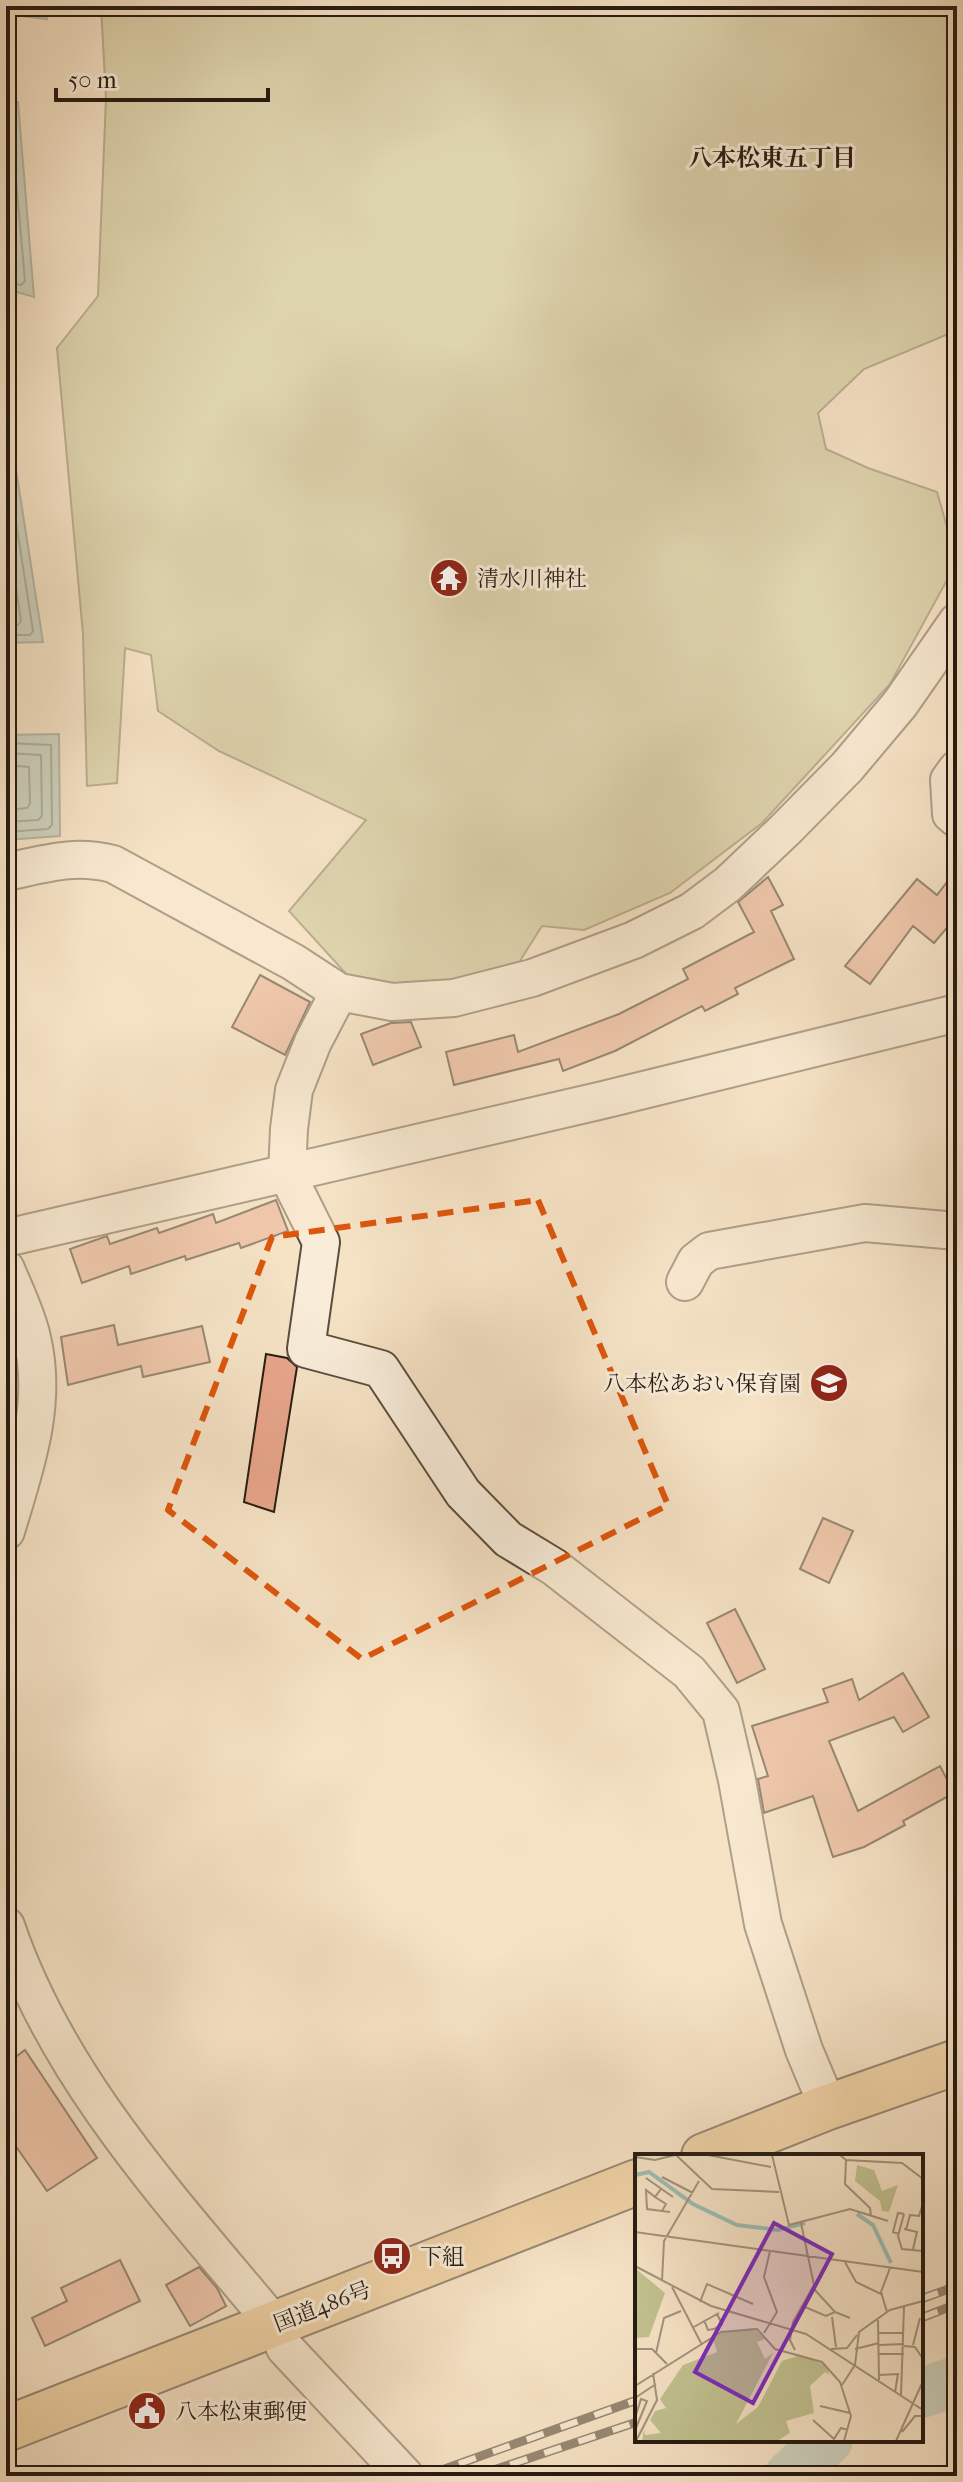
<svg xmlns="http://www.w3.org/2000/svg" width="963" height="2482" font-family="'IM FELL French Canon','Noto Serif JP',serif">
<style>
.green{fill:#c2c291;stroke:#746e51;stroke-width:2}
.water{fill:#9dbeb7;stroke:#6d7d75;stroke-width:2}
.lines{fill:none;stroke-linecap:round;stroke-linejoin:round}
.shore{stroke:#626c64;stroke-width:2}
.river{stroke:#9dbeb7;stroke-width:50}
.building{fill:#e8a68c;stroke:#261b11;stroke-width:2}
.minor-casing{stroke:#5a4d3e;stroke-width:40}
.highway-casing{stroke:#261b11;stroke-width:48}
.minor{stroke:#f9edda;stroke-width:36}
.highway{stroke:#ebc283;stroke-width:44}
.rail-casing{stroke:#261b11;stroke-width:9}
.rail{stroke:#f9edda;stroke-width:6;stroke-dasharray:18;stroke-linecap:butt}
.marked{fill:none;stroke:#de560c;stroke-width:6;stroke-dasharray:16 10;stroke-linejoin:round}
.labels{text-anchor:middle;stroke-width:6;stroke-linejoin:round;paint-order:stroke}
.poi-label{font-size:22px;fill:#261b11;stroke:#f9edda;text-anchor:start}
.street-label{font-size:22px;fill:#261b11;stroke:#f9edda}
.neighbourhood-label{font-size:24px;font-weight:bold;fill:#261b11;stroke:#f9edda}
.inset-river{fill:none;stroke:#9dbeb7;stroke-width:4}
.inset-road{fill:none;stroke:#a3937e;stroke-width:2}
.view{fill:#7b2cbf;fill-opacity:0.15;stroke:#7b2cbf;stroke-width:4}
.inset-edge{fill:none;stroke:#261b11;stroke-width:4}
</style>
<rect width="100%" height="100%" fill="#f6e3c6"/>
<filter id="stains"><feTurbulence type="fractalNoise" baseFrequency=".0025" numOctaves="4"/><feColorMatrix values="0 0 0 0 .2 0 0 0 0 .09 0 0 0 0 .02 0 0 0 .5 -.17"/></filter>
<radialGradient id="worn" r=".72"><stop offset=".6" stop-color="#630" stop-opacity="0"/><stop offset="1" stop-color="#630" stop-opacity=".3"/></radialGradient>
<path class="green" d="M 101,6 L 957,6 L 957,314 L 946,335 L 864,369 L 818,413 L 826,449 L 868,468 L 937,492 L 957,562 L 890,684 L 762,823 L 670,893 L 584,930 L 542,926 L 513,972 L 450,989 L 359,988 L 289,911 L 366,820 L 219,751 L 158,711 L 151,655 L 125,648 L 117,783 L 87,786 L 83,634 L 57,348 L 98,296 L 106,98 Z"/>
<path class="water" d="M 6,6 L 45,6 L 47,19 L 6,14 Z
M 6,101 L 18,102 L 34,297 L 6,289 Z
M 6,406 L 43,642 L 6,643 Z
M 59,734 L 60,836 L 6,840 L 6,735 Z"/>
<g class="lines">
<path class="shore" d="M 6,109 L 10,113 L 25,281 L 21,285 L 6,282
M 6,177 L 14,268 L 12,271 L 6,272
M 6,458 L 33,631 L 30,635 L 6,635
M 6,522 L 21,621 L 18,625 L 6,625
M 6,743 L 51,745 L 52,825 L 48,829 L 6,832
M 6,753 L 41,755 L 42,816 L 38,820 L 6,822
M 6,765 L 29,767 L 30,804 L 27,808 L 6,810"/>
<path class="river" d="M 921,2393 L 957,2381
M 789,2476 L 828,2440"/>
</g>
<path class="building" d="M 957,869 L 957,916 L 934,943 L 913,926 L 870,984 L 845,966 L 917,879 L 937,895 Z
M 768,877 L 783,905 L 771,911 L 794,959 L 735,988 L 738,994 L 705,1011 L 702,1006 L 615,1051 L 563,1071 L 559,1059 L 454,1085 L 446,1052 L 514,1035 L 518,1052 L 619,1014 L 688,979 L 683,969 L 754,932 L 738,902 Z
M 260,975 L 310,1002 L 285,1055 L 232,1027 Z
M 411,1022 L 421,1047 L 373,1065 L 361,1034 L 391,1023 Z
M 276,1200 L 288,1231 L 241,1248 L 239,1243 L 186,1260 L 185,1256 L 131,1274 L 129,1266 L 82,1283 L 70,1249 L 107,1236 L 110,1244 L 157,1228 L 159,1233 L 213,1214 L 216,1223 Z
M 114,1325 L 118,1345 L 202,1326 L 210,1362 L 143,1377 L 141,1366 L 68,1385 L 61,1337 Z
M 266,1354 L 287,1358 L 297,1367 L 274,1512 L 244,1502 Z
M 823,1518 L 853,1531 L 829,1583 L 800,1569 Z
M 735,1609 L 765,1669 L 737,1683 L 707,1623 Z
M 903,1673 L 929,1717 L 903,1732 L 894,1717 L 829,1741 L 858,1811 L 940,1766 L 954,1793 L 903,1821 L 905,1825 L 864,1847 L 833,1857 L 813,1796 L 764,1813 L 758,1779 L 768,1776 L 752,1726 L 828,1702 L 823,1689 L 852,1679 L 859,1700 Z
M 25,2050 L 97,2158 L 47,2191 L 6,2132 L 6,2064 Z
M 120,2260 L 140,2301 L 45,2346 L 32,2318 L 67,2301 L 61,2288 Z
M 199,2267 L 217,2288 L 226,2306 L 190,2326 L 166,2285 Z"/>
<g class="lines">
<defs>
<path id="minor" d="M 957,769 L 949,780 L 951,814 L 957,819
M 6,872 C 45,864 74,854 113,864 L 293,962 L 339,992 L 392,1002 L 454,998 L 532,978 L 634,940 L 692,911 L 728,884 L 785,830 L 847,767 L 900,704 L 957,622
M 339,992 L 313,1042 L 294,1090 L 289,1129 L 287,1174 L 321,1242 L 306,1349 L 381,1369 L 463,1493 L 508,1539 L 554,1567 L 689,1672 L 721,1711 L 737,1780 L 763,1924 L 804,2050 L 828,2107
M 6,1238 L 603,1100 L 957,1013
M 6,1269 C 15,1291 27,1315 32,1338 C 48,1405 25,1468 6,1531
M 685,1282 L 696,1261 L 709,1251 L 865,1223 L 957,1231
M 6,1926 C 58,2080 173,2202 274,2324 L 285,2348 L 405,2476"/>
<path id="highway" d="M 704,2156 L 828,2107 L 957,2062
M 6,2429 L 637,2182"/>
</defs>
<use href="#minor" class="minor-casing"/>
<use href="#highway" class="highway-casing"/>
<use href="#minor" class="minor"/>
<use href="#highway" class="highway"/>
<defs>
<path id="rail" d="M 921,2299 L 957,2286
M 921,2318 L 957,2304
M 425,2476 L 637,2400
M 476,2476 L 637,2422"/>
</defs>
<use href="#rail" class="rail-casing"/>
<use href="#rail" class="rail"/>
</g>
<path d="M0 0H963V2482H0ZM 538,1200 L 668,1505 L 362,1659 L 168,1510 L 272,1237 Z" fill="#f6e3c6" fill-opacity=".55" fill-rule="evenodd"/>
<path class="marked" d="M 538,1200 L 668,1505 L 362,1659 L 168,1510 L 272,1237 Z"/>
<defs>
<symbol id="temple-disc" viewBox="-11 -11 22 22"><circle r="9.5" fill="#8f2418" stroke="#f9edda"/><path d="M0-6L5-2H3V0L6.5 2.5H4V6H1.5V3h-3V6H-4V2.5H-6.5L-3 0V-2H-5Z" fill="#fff"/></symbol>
<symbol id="school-disc" viewBox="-11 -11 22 22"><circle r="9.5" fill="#8f2418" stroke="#f9edda"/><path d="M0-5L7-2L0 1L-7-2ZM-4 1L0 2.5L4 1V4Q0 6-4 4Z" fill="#fff"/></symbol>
<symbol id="bus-disc" viewBox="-11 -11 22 22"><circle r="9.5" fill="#8f2418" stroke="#f9edda"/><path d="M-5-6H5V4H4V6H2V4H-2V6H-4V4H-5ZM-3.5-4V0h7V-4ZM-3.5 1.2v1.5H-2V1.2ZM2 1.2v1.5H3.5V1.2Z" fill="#fff"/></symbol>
<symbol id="civic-disc" viewBox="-11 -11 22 22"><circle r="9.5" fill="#8f2418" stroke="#f9edda"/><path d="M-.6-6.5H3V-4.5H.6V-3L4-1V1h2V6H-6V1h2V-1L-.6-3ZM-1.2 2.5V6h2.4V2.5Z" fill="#fff"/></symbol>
</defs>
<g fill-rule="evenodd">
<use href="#temple-disc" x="427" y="556" width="44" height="44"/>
<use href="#school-disc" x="807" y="1361" width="44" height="44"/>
<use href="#bus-disc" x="370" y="2234" width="44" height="44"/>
<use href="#civic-disc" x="125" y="2389" width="44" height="44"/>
</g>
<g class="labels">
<g class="poi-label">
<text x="477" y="586">清水川神社</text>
<text x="801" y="1391" text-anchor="end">八本松あおい保育園</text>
<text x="420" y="2264">下組</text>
<text x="175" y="2419">八本松東郵便</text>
</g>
<g class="street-label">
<text transform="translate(322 2306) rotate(-21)" y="8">国道486号</text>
</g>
<g class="neighbourhood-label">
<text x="772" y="166">八本松東五丁目</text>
</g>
</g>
<g transform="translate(635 2154)">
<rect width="288" height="288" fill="#f6e3c6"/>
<path d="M 222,11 L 239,16 L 247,37 L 263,31 L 254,58 L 247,57 L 245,47 L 220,27 ZM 0,114 L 30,139 L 14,183 L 0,184 ZM 118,174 L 130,185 L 122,188 L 130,205 L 138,199 L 101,270 L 123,253 L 147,207 L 166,201 L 190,211 L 195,221 L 190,218 L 175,232 L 179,259 L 151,267 L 155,279 L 142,287 L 7,287 L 9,275 L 10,281 L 26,279 L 15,266 L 20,257 L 31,254 L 25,245 L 48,211 L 82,198 L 78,185 L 86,179 Z" fill="#c2c291"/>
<path class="inset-river" d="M 0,21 L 14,18 L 58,50 L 102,71 L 143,76 L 170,69M 222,60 L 238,71 L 256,109"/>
<path class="inset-road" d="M 41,1 L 77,35 L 144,38M 73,1 L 136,13M 137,1 L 154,71 L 215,55 L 253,67M 205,1 L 211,6 L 267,9 L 288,25M 0,3 L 20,6 L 40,1M 211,6 L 210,30 L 235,54 L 236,62M 27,23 L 58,39M 11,24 L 38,43M 26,35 L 20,43 L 31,50 L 27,57M 20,43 L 11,36 L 12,55 L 35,58M 269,60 L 263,82 L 267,95 L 288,97M 269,75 L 282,78 L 278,95M 271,76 L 275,61 L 284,62 L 288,49M 0,78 L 288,118M 264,80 L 258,78 L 263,59 L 269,60M 210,108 L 221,128 L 246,140M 0,112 L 76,152 L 171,180 L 288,256M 27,127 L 29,87 L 64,27M 37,133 L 66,189M 179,135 L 200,158 L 215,164M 65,148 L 72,130 L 118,150M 170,153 L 191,162 L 200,158M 252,158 L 246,138 L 255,114M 197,163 L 201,193M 69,166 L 73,176 L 79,175 L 87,170 L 82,160M 243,166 L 244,226M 57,174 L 84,159M 129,179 L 142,158 L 129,123 L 135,97M 243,179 L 268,179M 244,191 L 269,190M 278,191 L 285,164M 269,192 L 280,193 L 288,205M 0,195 L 17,195 L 32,210M 196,195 L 212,194 L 222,181M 220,195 L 244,189M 160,196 L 155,186 L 158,168 L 179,131 L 166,69M 21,199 L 29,164 L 46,157M 244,200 L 269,200M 244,221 L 263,220 L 260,238M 207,231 L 220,211 L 224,178 L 255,156 L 288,147M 0,232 L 86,178 L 122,175 L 140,195 L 187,208 L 205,228 L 216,262 L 209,287M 266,241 L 269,153M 0,244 L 21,230M 185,252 L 215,259M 0,264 L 6,245 L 12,247 L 1,274M 178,266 L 199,285 L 206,274 L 213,276M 267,278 L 280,262 L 288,262M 1,287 L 22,246 L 18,219M 261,287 L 288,227"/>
<path class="view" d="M 139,69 L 197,100 L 118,249 L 60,218 Z"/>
<rect width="288" height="288" class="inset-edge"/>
</g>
<rect width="963" height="2482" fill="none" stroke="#f6e3c6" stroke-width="32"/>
<rect x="8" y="8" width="947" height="2466" fill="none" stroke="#261b11" stroke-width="4"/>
<rect x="16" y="16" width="931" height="2450" fill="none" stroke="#261b11" stroke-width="2"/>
<path d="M56 88v12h212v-12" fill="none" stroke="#261b11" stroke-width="4"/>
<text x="68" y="88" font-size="24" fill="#261b11" stroke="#f9edda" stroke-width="6" paint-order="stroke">50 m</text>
<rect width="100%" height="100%" filter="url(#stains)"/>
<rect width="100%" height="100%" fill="url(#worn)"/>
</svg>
